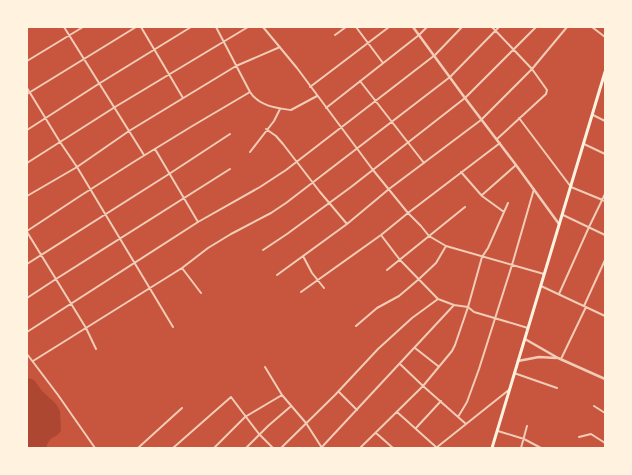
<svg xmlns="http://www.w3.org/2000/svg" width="632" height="475" font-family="'PT Serif',serif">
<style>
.green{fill:#ae4732}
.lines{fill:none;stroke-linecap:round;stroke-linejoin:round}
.minor{stroke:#f1ccb7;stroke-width:2}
.tertiary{stroke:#f1ccb7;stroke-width:2.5}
.trunk{stroke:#fff3e0;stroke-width:3}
</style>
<rect width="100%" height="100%" fill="#c8553d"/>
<path class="green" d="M 27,378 L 32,379 L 35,381 L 42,391 L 56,404 L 60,411 L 61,431 C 54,440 51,434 46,448 L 27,448 Z"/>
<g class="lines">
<path class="minor" d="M 27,27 L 28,27
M 64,27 L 144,155
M 141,27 L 183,98
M 216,27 L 250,92 C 259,106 276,108 291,110 L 317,96
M 263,27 L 297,68 L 373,170 L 408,213 L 421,226 L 429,236 L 446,246 L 544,274
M 356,27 L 383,63
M 492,27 L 532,69 L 547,90 L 546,94 L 497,139
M 592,27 L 605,37
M 335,35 L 346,27
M 27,61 L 83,27
M 360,81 L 424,163
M 310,87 L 389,27
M 27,88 L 60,142 L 77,167 L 173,327
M 27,94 L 136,27
M 326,108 L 419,35 L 427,27
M 593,115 L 605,121
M 519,118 L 571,187 L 605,201
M 266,129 L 276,136 L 283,144 L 320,192 L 347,224
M 27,130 L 100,83 L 191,27
M 584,144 L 605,154
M 155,149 L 198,222
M 250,152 L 274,121 L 280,109
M 27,163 L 115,107 L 248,27
M 461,172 L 482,196 L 504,212
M 482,195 L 516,165
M 27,196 L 77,167 L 129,131 L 236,66 L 280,47
M 563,215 L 605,235
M 27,231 C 100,182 174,136 250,92
M 27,232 L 86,328 L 96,349
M 381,235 L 400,260 L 438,299 L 454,305 L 468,307 L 474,312 L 528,328
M 263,250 L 287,234 L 351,187 L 465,98 L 536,27
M 303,256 L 312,273 L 324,288
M 27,264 L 169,174 L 230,134
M 182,268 L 201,293
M 387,270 L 465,207
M 277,275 L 347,224 L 389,189 L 481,120 L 532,69 L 567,27
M 541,286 L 605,316
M 301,292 L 381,235 L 408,213 L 500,143
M 559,294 L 589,227 L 605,194
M 27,298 L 56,279 L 230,169
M 584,306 L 605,260
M 356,326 L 377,308 L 399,296 L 419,279 L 436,263 L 446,246
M 27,332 L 198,222 L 260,187 L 286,170 L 435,55 L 462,27
M 415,348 L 438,366
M 27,354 L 58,395 L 95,448
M 561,359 L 586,307
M 33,361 L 182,268 L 208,248 L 231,234 L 271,213 L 286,203 L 450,77 L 499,27
M 400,364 L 423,386 L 466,424
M 265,367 L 282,395 L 306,423 L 322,448
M 514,373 L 557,388
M 339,392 L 357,410
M 594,406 L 605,413
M 397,412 L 436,447
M 458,417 L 467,402 L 479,369 L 512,265 L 534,189
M 416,428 L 441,401
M 498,431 L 524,439 L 541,448
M 376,433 L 393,448
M 579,437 L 591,434 L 605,443
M 138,448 L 182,408
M 173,448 L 231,397 L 259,434 L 273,448
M 214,448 L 245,417 L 282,395
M 246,448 L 268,426 L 290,407
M 281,448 L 335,395 L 378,349 L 412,318 L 438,299
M 321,448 L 454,305
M 360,448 L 423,386 L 452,351 L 455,345 L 468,307 L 482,257 L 488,248 L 508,203
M 436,448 L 510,389
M 521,448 L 527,426"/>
<path class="tertiary" d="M 413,27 L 465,98 L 516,165 L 559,224
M 525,339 L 558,358 L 605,379
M 518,361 L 539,357 L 556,358"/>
<path class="trunk" d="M 492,448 L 605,72"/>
</g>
<rect width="632" height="475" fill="none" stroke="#fff3e0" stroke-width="56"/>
</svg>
